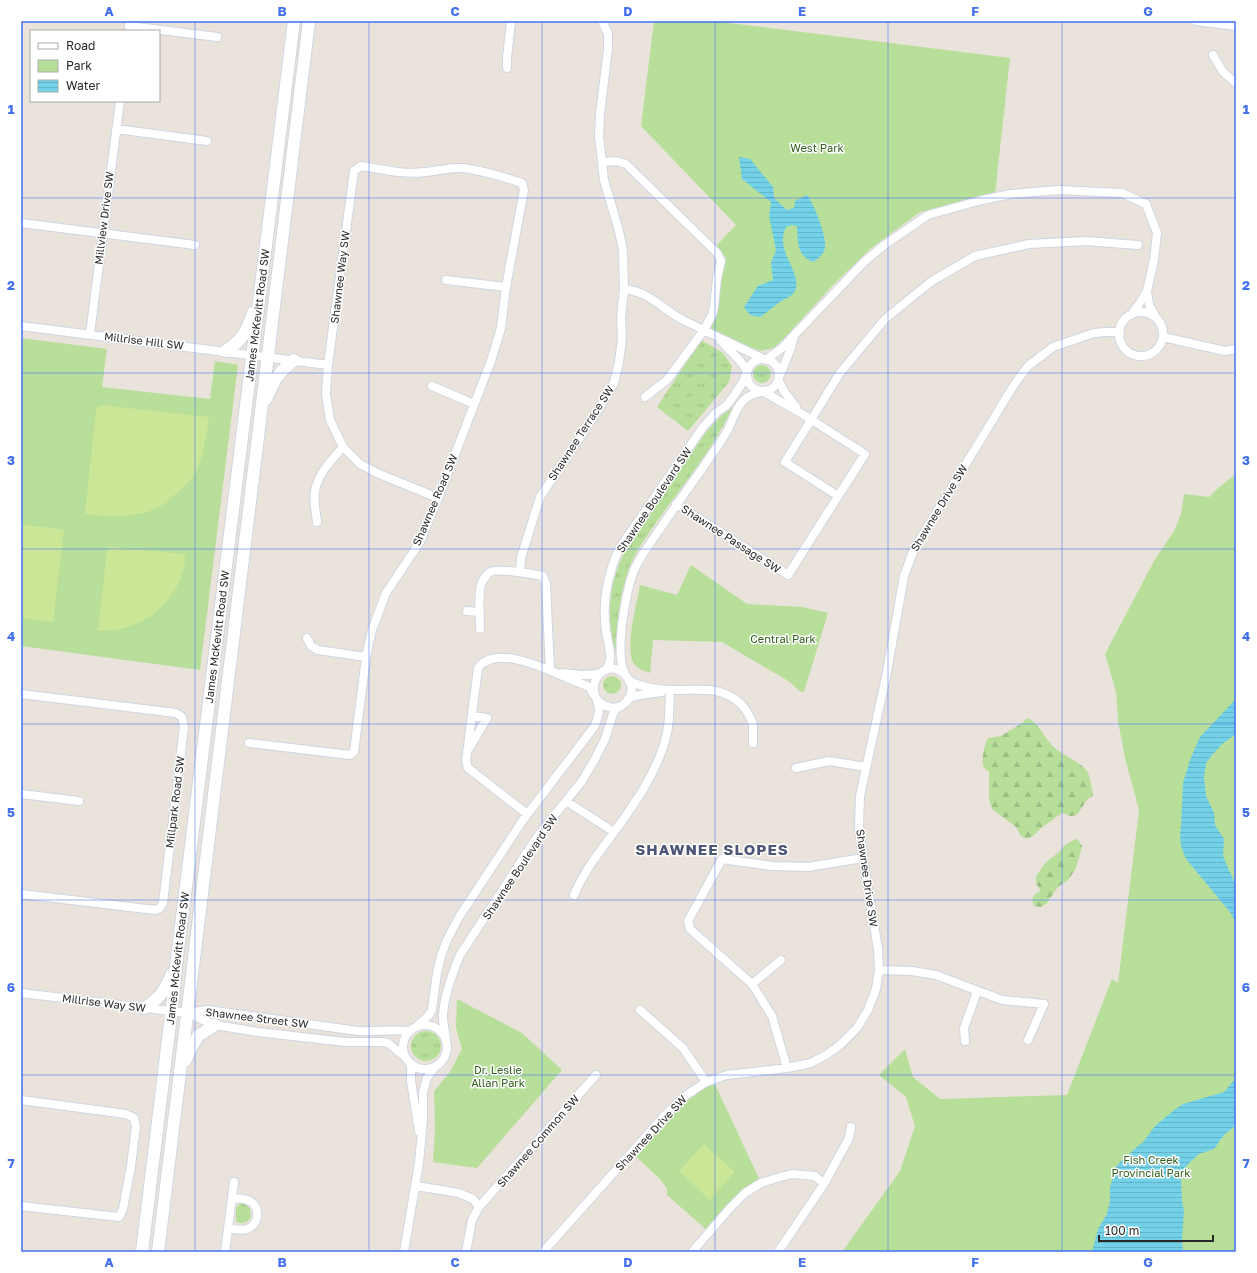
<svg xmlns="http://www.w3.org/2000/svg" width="1257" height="1273" font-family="'Golos Text',sans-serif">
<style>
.grass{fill:url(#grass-tufts)}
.forest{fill:url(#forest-firs)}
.park{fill:#b7df9a}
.pitch{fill:#cae696}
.water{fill:url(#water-rules)}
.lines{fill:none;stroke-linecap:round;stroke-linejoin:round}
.minor-casing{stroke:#d1d5e1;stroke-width:10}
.secondary-casing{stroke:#d1d5e1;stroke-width:14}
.minor{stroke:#fff;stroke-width:8}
.secondary{stroke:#fff;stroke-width:12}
.grid{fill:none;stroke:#4270f0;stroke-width:1;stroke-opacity:0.55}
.labels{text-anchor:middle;stroke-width:3;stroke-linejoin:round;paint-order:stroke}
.park-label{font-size:11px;fill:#30611d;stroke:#fff}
.street-label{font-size:11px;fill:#292929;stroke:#fff}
.district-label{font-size:15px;font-weight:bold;letter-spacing:1px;fill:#4c5777;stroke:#fff}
.neatline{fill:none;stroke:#4270f0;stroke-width:1.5}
.grid-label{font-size:13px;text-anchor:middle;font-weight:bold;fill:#4270f0}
</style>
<defs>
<pattern id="grass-tufts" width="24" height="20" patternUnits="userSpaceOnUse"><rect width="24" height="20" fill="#b7df9a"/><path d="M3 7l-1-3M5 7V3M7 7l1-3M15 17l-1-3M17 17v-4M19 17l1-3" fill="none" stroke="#9dbf85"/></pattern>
<pattern id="forest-firs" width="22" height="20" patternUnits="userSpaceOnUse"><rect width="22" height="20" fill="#b7df9a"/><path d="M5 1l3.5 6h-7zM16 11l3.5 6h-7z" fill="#9dbf85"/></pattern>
<pattern id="water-rules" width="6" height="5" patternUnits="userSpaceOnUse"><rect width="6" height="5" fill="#73d2e8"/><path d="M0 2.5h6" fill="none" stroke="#64b4c7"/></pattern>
</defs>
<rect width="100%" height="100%" fill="#eae3db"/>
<path class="grass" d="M 701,340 L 723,353 L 732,366 L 729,382 L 688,431 L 657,407 Z
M753 374a9 9 0 1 1 18 0a9 9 0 1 1-18 0Z
M 731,405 L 733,406 C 716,445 683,485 658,520 C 649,533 640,545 633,559 C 621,584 616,624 616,651 L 615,651 C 604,609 611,573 633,536 L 707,431 Z
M603 685a9 9 0 1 1 18 0a9 9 0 1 1-18 0Z
M411 1046a15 15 0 1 1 30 0a15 15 0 1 1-30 0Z
M 239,1204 L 244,1204 L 250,1208 L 251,1217 C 248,1222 241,1226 236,1221 L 236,1208 Z"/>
<path class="forest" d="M 1027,718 C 1037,721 1043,735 1050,743 C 1060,755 1077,759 1087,771 C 1090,775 1092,790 1093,795 C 1091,799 1088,797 1086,801 C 1082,806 1079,817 1071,816 C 1067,816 1066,813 1062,813 L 1040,829 L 1033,836 L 1027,839 L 1021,836 L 1016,827 L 992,809 L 989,799 L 989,772 C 988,770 985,769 984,768 C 980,762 985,743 988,738 L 1001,736 L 1022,723 Z
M 1075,839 L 1078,840 L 1082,846 L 1076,868 L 1069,879 L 1058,887 L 1047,903 L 1041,907 L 1034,906 L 1032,900 L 1035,894 L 1039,892 L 1040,889 L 1036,884 L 1036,876 L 1046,862 L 1059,852 L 1065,845 Z"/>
<path class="park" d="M 654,21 L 713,21 L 1010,58 L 995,194 L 920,212 L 870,249 L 833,285 L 789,333 L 774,348 L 761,351 L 707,331 L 726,258 L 716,246 L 736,225 L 641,126 Z
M 21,338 L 107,349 L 102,387 L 210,399 L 215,361 L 238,365 L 200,670 L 21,646 Z
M 1236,474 L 1236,1252 L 842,1252 L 900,1171 L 915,1126 L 906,1097 L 879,1075 L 905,1049 L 913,1077 L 940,1099 L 1067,1095 L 1112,979 L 1118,983 L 1139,810 L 1125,758 L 1118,721 L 1116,692 L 1105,654 L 1154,561 L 1174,531 L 1181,514 L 1184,494 L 1209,497 L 1217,489 Z
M 691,565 L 747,604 L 802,607 L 828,613 L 804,692 L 799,691 L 790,682 L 722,642 L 653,640 L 650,673 C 645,671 638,669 634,664 C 624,649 637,603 640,585 L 677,595 Z
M 457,999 L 522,1033 L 562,1070 L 477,1168 L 433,1162 L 435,1130 L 434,1091 L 450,1072 L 462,1049 L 456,1028 Z
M 713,1080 L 761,1183 L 709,1232 L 667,1195 L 667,1189 L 660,1179 L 632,1153 L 665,1115 Z"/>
<path class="pitch" d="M 101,405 L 209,417 C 206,435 204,455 196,471 C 193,479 184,486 178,492 C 173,496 169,500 164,504 C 142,519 110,517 85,514 L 96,409 Z
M 21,524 L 64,530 L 53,622 L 21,618 Z
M 111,547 L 186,554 C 185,564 183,575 178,584 C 167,607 144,625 119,629 C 112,631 105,630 98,631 L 107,550 Z
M 704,1144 L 735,1172 L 710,1200 L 679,1171 Z"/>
<path class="water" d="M 739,157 L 750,159 L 759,170 L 773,187 L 774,198 L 787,210 L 794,208 L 795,201 L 807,195 C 814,204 827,236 825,248 C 823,255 819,258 813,262 C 796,255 798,241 797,226 L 792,225 L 786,227 C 773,253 807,275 793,294 C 790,297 784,299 780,302 C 773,307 767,313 760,317 L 750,315 L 744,307 L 758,286 L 773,280 L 771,263 L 776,250 L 769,216 L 771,202 L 742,179 Z
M 1236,699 L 1236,734 L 1222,744 L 1212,755 L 1206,763 L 1204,777 L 1206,796 L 1214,813 L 1215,825 L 1224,839 L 1223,856 L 1236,886 L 1236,923 L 1230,912 L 1186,859 L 1181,846 L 1180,834 L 1181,827 L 1183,783 L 1190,760 L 1200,737 Z
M 1236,1078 L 1236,1125 L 1224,1135 L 1214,1149 L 1199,1154 L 1189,1163 L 1184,1170 L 1181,1180 L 1182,1202 L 1184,1210 L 1182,1239 L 1183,1252 L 1092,1252 L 1098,1229 L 1107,1214 L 1110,1201 L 1110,1188 L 1115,1168 L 1121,1161 L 1144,1141 L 1155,1126 L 1173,1111 L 1183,1104 L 1224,1092 Z"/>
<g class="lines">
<defs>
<path id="minor" d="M 602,21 L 608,34 L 608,49 L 600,114 L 599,136 L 604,180 L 619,231 L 623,251 L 624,289
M 1196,21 L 1236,26
M 129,26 L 217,37
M 1213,55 L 1223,72 L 1236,83
M 507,68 L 507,58 L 511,21
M 116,129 L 207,141
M 603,162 L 616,161 L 626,164 L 717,253 L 721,261 L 717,278 L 714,307 L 712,315 L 704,330 L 667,380 L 645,397
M 21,223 L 195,245
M 446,280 L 506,287
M 1147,291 L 1149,304 L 1156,318
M1119 334a22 22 0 1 1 44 0a22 22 0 1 1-44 0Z
M 21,326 L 328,365
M 90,334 L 120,101
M 1163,337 L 1225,351 L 1236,349
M 721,341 L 741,362 L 747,371
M747 375a16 16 0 1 1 32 0a16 16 0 1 1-32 0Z
M 767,359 L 782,348 L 864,262 L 883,246 L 928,215 L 982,200 L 1011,194 L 1059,190 L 1122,193 L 1146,204 L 1157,233 L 1154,260 L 1147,291 L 1139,304 L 1131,315
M 780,375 L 789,353 L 794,337
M 779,381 L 783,390 L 796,407
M 432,386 L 474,404
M 838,496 L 785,462 L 840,373 L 885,319 L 932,281 L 975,256 L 1029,244 L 1086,241 L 1138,245
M 676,504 L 788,575 L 865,454 L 804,415 L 764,392
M 317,522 C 316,512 313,501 315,491 C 318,474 332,459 343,447
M 520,572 L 521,558 L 540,497 L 602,404 L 614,383 L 619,362 L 622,339 L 621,318 L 624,289 C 650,292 662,309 683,320 C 710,333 736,346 764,359
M 467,611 L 480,612
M 480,629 C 480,619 478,593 481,585 C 482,581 486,575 490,572 C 498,568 533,574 543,576 L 546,584 L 550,670
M 307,638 L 311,646 L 318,650 L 366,657
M 606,670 C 615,659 607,642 606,630 C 602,603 608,574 619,549 L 703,427 L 717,412 L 726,406 L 733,397 L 743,382 L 747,372
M 562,673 L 582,675 L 598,674
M 625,674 C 614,654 626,591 634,570 C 641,555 651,542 660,529 C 680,499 701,471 721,441 C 724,436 728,431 730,425 C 734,417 736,408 743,401 C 748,396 754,393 761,392
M 629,681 C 642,687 657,690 671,690 C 697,691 719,684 741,704 C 746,710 751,717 753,725 C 753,731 753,737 753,743
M 21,694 L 176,713 L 182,717 L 184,727 L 163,903 L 160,908 L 155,910 L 21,894
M 628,699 L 634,696 L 661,692
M 249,743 L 350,755 L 354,752 L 366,657 L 372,630 L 386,593 L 420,542 L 438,498 L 491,361 L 501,328 L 506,287 L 524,190 L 522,183 C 503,177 482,170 462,168 C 449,167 438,171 425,172 C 404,175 381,169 361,166 L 354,171 L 328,365 L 326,394 L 330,420 L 343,447 L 360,464 L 377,473 L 438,498
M 470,747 L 487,718 L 472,716
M 796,768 L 829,761 L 866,767
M 21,794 L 79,801
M 566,801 L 614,832
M 527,814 L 468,768 L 466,761 L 478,668 C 496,642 553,672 574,681 C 578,683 585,684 589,687 C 591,689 592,693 594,695
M 574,895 C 583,873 598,854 612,835 C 634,805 659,770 667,733 C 670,719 669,704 670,690
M 879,970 L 912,971 L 936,975 L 1002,1000 L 1044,1004 L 1028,1040
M 752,984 L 781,960
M 21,993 L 187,1013 L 208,1010 L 358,1031 C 375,1032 392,1029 410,1031
M 640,1010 L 683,1048 L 706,1082
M 187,1013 L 215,1025 L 258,1032 L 345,1042 L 382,1042 L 388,1043 L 405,1057
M403 1047a22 22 0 1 1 44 0a22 22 0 1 1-44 0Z
M 416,1027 L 429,1015 L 432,1010 L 437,973 L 441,956 L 447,940 L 459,917 L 523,820 L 594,727 C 597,721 599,716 599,709 C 599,703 595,698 594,691 C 593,679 602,666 616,669 C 620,670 623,673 626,676 C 644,696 614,722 596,698
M 446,1039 C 445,1031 443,1024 443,1016 C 444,995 452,974 460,955 L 537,837 L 582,781 L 595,759 L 605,739 L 613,714 L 616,709 L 620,707
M 965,1041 L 964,1028 L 977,992
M 411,1065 L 411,1081 L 419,1131
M 787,1068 L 772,1016 L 752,984 L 690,929 L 688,921 L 722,859 L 772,866 L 808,867 L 863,858
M 21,1100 L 126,1114 L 134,1118 L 136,1126 L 131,1166 L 123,1209 L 119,1217 L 21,1206
M 416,1186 L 459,1193 L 473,1199 L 479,1207 L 472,1220 L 466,1252
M 479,1207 L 596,1075
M 228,1228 C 234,1229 241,1231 247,1229 C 259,1225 261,1208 250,1201 C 245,1198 238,1199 232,1198
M 225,1252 L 234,1182
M 404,1252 L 419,1163 L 423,1120 L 423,1092 L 427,1078 L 434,1068
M 543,1252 L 665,1115 L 685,1096 L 706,1082 L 727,1075 L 787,1068 L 811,1063 L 826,1055 L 840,1045 L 857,1028 L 868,1010 L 876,989 L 879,970 L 878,949 L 863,858 L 859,826 L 860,796 L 887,672 L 904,576 L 914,549 L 1014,385 L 1028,366 L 1053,347 L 1094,333 L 1105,332 L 1120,332
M 692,1252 L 730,1208 L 745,1193 L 761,1183 L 777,1178 L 792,1174 L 815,1176 L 824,1184
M 778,1252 L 824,1184 L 849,1138 L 851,1127"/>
<g id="secondary">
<path d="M 226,351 C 243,339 246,333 253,313"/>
<path d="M 266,399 C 275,379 277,374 294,360"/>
<path d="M 144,1008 C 160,999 165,990 172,974"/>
<path d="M 185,1061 L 191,1048 L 198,1036 L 215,1025"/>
<path id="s1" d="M 142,1252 L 173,999 L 176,966 L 294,21"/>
<path d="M 158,1252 L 309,21"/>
</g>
</defs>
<use href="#minor" class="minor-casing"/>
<use href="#secondary" class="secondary-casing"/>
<use href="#minor" class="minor"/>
<use href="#secondary" class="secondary"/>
</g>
<path class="grid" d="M 195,21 L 195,1252M 369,21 L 369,1252M 542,21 L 542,1252M 715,21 L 715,1252M 888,21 L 888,1252M 1062,21 L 1062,1252M 21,198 L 1236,198M 21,373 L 1236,373M 21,549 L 1236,549M 21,724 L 1236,724M 21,900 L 1236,900M 21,1075 L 1236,1075"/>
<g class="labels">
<g class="park-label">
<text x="817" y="152">West Park</text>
<text x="783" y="643">Central Park</text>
<text x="498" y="1074">Dr. Leslie<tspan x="498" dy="13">Allan Park</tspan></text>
<text x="1151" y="1164">Fish Creek<tspan x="1151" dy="13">Provincial Park</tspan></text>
</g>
<g class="street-label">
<text transform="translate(104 218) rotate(-83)" y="4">Millview Drive SW</text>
<text transform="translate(340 277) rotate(-83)" y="4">Shawnee Way SW</text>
<text dy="4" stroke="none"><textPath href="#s1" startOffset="944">James McKevitt Road SW</textPath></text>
<text transform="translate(144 341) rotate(7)" y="4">Millrise Hill SW</text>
<text transform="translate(581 433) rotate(-57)" y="4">Shawnee Terrace SW</text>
<text transform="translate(435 500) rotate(-67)" y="4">Shawnee Road SW</text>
<text transform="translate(654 500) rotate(-56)" y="4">Shawnee Boulevard SW</text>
<text transform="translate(939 508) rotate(-59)" y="4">Shawnee Drive SW</text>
<text transform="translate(731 539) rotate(33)" y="4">Shawnee Passage SW</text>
<text dy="4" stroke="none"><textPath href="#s1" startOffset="620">James McKevitt Road SW</textPath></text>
<text transform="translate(175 802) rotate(-83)" y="4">Millpark Road SW</text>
<text transform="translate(520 867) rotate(-56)" y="4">Shawnee Boulevard SW</text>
<text transform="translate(867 878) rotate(82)" y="4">Shawnee Drive SW</text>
<text dy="4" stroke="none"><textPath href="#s1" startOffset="296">James McKevitt Road SW</textPath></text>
<text transform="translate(104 1003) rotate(7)" y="4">Millrise Way SW</text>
<text transform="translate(257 1018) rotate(7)" y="4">Shawnee Street SW</text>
<text transform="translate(651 1133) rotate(-47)" y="4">Shawnee Drive SW</text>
<text transform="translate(538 1141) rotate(-49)" y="4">Shawnee Common SW</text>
</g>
<g class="district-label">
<text x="712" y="855">SHAWNEE SLOPES</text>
</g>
</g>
<rect width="1257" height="1273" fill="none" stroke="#ffffff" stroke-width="44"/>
<rect x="30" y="30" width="130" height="72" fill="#ffffff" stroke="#a9a9a9"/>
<rect x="38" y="43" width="20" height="6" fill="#ffffff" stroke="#a9a9a9"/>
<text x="66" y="50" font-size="12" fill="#292929">Road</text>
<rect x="38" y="60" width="20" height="12" fill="#b7df9a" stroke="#a9a9a9"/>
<text x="66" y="70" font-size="12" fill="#292929">Park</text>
<rect x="38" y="80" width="20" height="12" fill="url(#water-rules)" stroke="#a9a9a9"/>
<text x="66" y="90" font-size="12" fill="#292929">Water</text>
<path d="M1099 1235v6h114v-6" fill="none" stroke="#292929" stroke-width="2"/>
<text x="1105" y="1235" font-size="12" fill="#292929" stroke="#ffffff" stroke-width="3" paint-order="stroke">100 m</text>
<rect x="22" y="22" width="1213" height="1229" class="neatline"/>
<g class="grid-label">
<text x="109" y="16">A</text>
<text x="282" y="16">B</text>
<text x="455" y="16">C</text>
<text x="628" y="16">D</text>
<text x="802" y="16">E</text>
<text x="975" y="16">F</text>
<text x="1148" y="16">G</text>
<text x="11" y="114">1</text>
<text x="1246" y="114">1</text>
<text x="11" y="290">2</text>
<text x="1246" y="290">2</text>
<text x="11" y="465">3</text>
<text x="1246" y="465">3</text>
<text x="11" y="641">4</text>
<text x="1246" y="641">4</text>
<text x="11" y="817">5</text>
<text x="1246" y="817">5</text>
<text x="11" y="992">6</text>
<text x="1246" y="992">6</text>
<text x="11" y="1168">7</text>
<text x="1246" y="1168">7</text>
<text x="109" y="1267">A</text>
<text x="282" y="1267">B</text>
<text x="455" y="1267">C</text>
<text x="628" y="1267">D</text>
<text x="802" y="1267">E</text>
<text x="975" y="1267">F</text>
<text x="1148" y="1267">G</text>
</g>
</svg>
